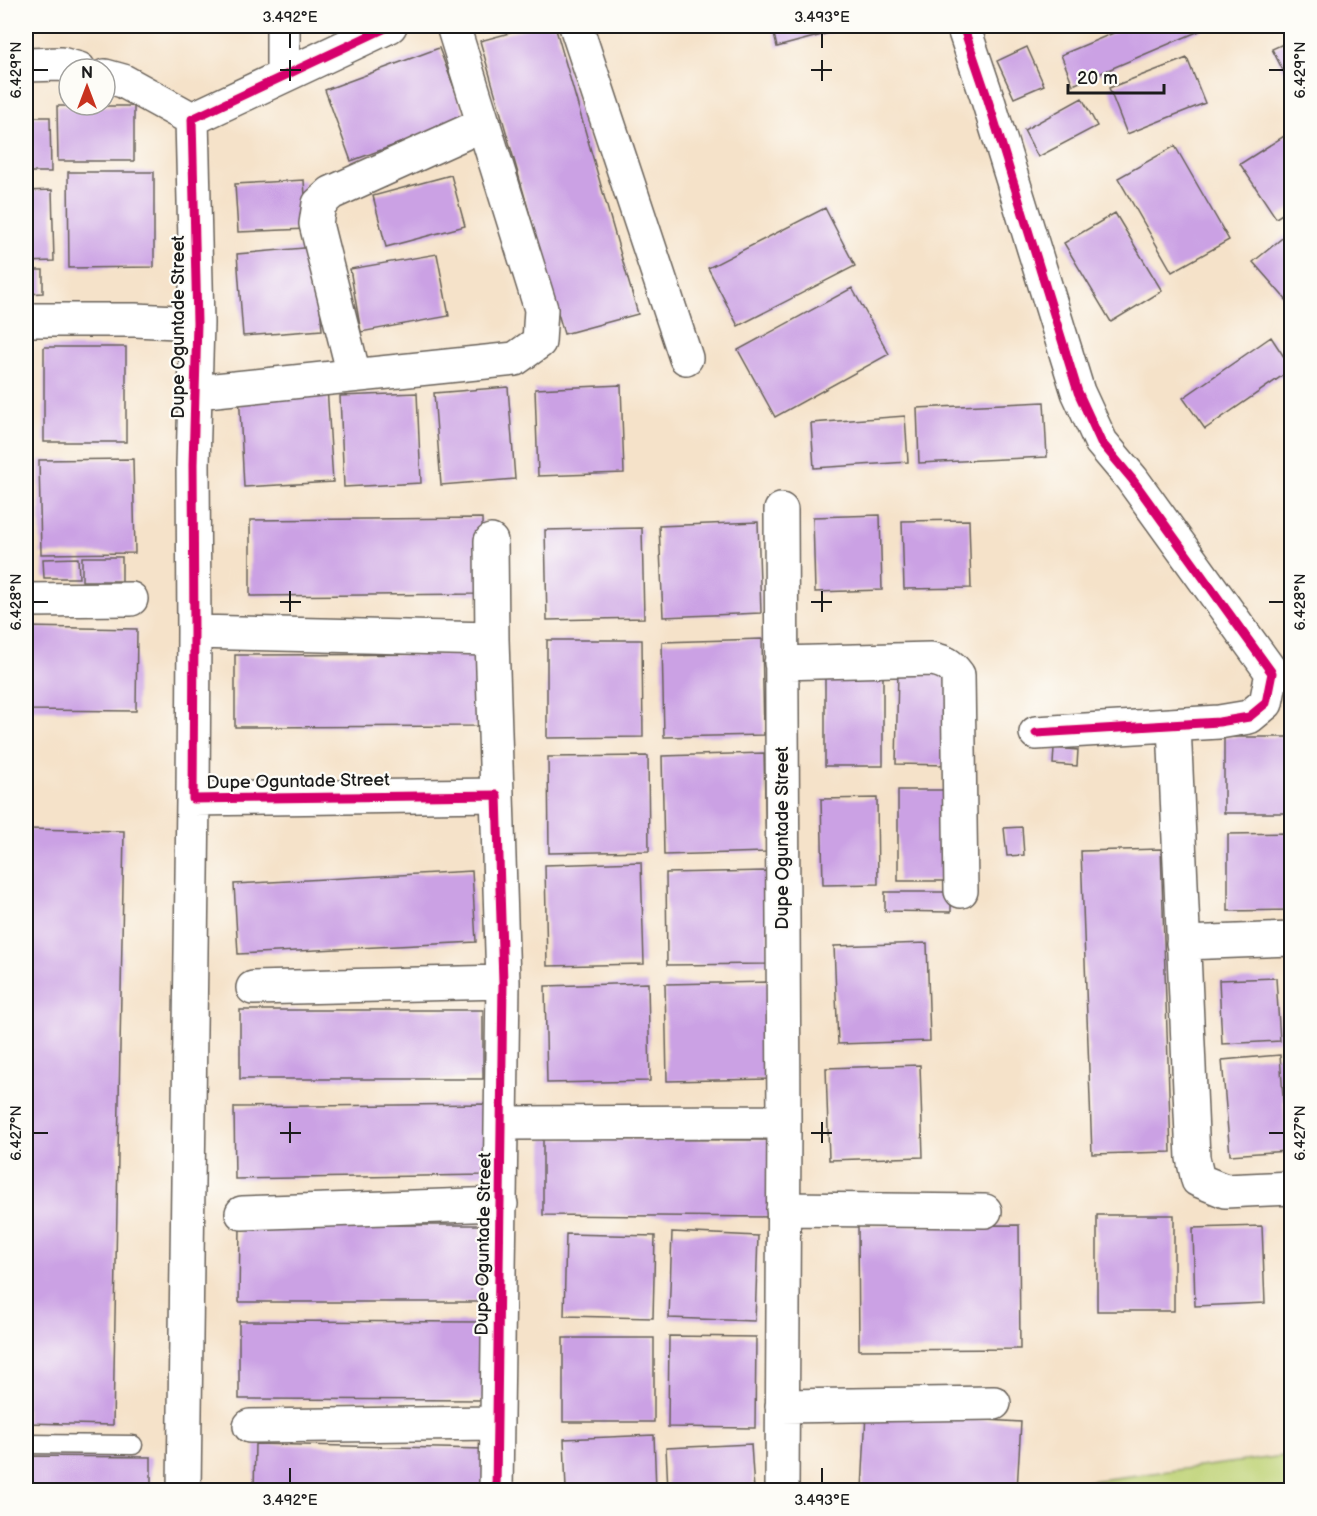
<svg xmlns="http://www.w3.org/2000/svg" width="1317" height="1516" font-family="'Balsamiq Sans',sans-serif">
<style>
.green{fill:#bed275;stroke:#6d7748;stroke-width:1.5}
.building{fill:#cba1e4}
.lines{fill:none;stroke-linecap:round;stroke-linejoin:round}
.lane-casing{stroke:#686159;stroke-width:21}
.street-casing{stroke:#686159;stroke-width:36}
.lane{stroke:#fff;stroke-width:18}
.street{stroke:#fff;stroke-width:33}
.cycleway-casing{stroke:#fdfcf7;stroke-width:13}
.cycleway{stroke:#d6006c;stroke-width:9}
.ticks{fill:none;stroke:#1c1c1c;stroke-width:2}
.labels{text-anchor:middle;stroke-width:4.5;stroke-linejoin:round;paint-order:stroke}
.street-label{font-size:18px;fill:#1c1c1c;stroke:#fdfcf7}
.neatline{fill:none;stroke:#1c1c1c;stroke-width:2}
.ticks-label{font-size:15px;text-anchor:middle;fill:#1c1c1c}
</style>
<rect width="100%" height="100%" fill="#fdfcf7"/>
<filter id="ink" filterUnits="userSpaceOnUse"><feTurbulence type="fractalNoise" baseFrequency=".0167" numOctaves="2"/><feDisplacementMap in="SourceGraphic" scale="12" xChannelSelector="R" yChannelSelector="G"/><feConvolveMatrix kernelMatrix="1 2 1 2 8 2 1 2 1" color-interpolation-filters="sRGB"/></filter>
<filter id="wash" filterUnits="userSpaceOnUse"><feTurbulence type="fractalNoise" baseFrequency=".008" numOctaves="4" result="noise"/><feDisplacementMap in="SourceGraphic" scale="24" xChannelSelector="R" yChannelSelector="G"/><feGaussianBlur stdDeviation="1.35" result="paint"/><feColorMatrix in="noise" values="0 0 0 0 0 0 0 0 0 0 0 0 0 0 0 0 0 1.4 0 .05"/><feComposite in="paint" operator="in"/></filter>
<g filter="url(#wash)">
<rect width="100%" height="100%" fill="#f5e2c9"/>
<path class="green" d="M 1291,1455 L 1291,1490 L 1038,1490 L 1038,1488 Z"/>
<g id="blocks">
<path class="building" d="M 535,26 L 555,26 L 638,314 L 564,334 L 480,41 Z
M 772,26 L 843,26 L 844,29 L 777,47 Z
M 1130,26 L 1211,26 L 1073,85 L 1061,55 Z
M 1292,40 L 1292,88 L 1272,49 Z
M 1027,47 L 1044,85 L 1014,98 L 997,61 Z
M 439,48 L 466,119 L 351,161 L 325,90 Z
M 1187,58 L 1205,103 L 1127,134 L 1109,88 Z
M 1082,98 L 1097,126 L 1038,157 L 1024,130 Z
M 57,106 L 134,106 L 134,161 L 58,161 Z
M 26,117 L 50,117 L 51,172 L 26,172 Z
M 1292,131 L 1292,208 L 1276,218 L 1240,164 Z
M 1175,146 L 1229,240 L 1172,272 L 1118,178 Z
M 68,172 L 154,172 L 154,267 L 69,268 Z
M 451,175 L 465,226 L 386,247 L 373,196 Z
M 304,180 L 307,229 L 238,232 L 235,184 Z
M 52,190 L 54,261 L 26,262 L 26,191 Z
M 825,208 L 855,266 L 738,326 L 708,268 Z
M 1115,213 L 1162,291 L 1111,322 L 1064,243 Z
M 1292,230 L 1292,300 L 1288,302 L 1253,262 Z
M 315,247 L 322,330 L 243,336 L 237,254 Z
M 437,254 L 449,316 L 361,332 L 350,269 Z
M 26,270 L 43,270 L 43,293 L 26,294 Z
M 852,288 L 889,354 L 775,417 L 738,350 Z
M 1271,337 L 1292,369 L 1205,429 L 1183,398 Z
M 44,347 L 126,347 L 126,442 L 44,442 Z
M 621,385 L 624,473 L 538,476 L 535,389 Z
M 327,386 L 333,482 L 244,487 L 239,391 Z
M 508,387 L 515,479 L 441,485 L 434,393 Z
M 417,393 L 421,483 L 344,487 L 340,396 Z
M 1044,402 L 1047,457 L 919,463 L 917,408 Z
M 905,416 L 908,462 L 814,468 L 811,423 Z
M 133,459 L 135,553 L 41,554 L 39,460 Z
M 880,515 L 882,590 L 815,592 L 813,517 Z
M 482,518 L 483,594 L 250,596 L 250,520 Z
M 969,520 L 971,588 L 904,589 L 902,521 Z
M 758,522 L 761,613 L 663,617 L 659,526 Z
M 642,528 L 644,618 L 547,620 L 545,530 Z
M 82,557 L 122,557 L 122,581 L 82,581 Z
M 78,558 L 79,578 L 44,578 L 43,559 Z
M 26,627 L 137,629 L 136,711 L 26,710 Z
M 762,639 L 764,735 L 664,737 L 662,642 Z
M 547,640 L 642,640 L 643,737 L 547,738 Z
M 480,654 L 481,726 L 235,727 L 235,655 Z
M 898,670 L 950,671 L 948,765 L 896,764 Z
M 825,677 L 883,677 L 883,766 L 825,766 Z
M 1224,737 L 1292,737 L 1292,813 L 1224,813 Z
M 1054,748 L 1078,750 L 1077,766 L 1053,764 Z
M 764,753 L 766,852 L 664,855 L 662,756 Z
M 648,756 L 649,851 L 549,853 L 548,757 Z
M 898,790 L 947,790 L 947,881 L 898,881 Z
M 877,798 L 878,884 L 823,885 L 821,799 Z
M 1022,827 L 1024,855 L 1007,856 L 1004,828 Z
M 26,829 L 124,831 L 113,1425 L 26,1423 Z
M 1292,833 L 1292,910 L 1228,911 L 1228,834 Z
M 1161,849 L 1171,1152 L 1092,1154 L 1081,851 Z
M 641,862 L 644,964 L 547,966 L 545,865 Z
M 472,871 L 476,942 L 238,954 L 234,884 Z
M 767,871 L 768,964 L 667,965 L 666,873 Z
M 885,892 L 951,892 L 951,912 L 885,911 Z
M 927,943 L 930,1041 L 838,1044 L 834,946 Z
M 1276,978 L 1280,1041 L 1222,1044 L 1219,980 Z
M 771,982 L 773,1079 L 667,1081 L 665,984 Z
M 648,983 L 650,1081 L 547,1083 L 545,986 Z
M 240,1010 L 483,1010 L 483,1079 L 240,1079 Z
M 1280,1055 L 1287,1151 L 1230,1155 L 1222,1060 Z
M 920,1065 L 923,1157 L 829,1160 L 826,1068 Z
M 485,1104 L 486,1175 L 235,1179 L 234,1107 Z
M 543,1139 L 774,1140 L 773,1217 L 543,1215 Z
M 1097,1215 L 1174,1215 L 1174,1311 L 1097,1311 Z
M 1288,1219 L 1292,1219 L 1292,1302 L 1289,1302 Z
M 240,1225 L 481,1225 L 481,1302 L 239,1302 Z
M 1019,1225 L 1020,1349 L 859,1350 L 858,1226 Z
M 1262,1226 L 1265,1303 L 1195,1306 L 1193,1228 Z
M 672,1232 L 758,1236 L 755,1321 L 669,1318 Z
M 566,1234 L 655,1236 L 653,1318 L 564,1316 Z
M 239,1321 L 486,1322 L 486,1400 L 239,1399 Z
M 669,1336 L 756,1337 L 755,1428 L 668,1427 Z
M 563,1338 L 654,1338 L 654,1422 L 563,1422 Z
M 866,1413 L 1021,1422 L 1017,1490 L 862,1490 Z
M 654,1435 L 656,1490 L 566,1490 L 564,1439 Z
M 255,1444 L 485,1449 L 484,1490 L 254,1490 Z
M 751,1444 L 754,1490 L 668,1490 L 666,1448 Z
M 26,1456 L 151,1457 L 151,1490 L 26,1490 Z"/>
</g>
</g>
<g filter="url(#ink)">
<use href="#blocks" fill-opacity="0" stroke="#686159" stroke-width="1.5"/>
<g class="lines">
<defs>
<path id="lane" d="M 26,1444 L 133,1445"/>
<path id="street" d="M 283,26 L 283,76
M 390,26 L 192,119 L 197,323 L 193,464 L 194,632 L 193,799 L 497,795 L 503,982 L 496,1490
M 576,26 L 686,358
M 963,26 L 987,97 L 1078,392 L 1101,442 L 1132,479 L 1272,673 L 1266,703 L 1249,717 L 1219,722 L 1036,733
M 26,65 L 61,64 L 79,69
M 105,76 L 123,81 L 192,119
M 26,320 L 135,320 L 197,323
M 354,375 L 316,224 L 319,204 L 331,193 L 484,124
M 196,392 L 515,359 L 539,342 L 541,309 L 453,26
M 781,510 L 784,1122 L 782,1490
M 491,541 L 492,639 L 497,795
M 26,600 L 131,599
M 194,632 L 492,639
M 781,663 L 931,659 C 944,661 950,664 958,675 L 961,891
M 1174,725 L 1193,1158 L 1198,1180 L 1225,1191 L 1292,1188
M 1183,943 L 1292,939
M 253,988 L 503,982
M 502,1123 L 784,1122
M 783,1209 L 985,1211
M 242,1213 L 501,1204
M 782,1406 L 994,1403
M 250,1426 L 497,1423
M 184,1490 L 193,799"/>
</defs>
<use href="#lane" class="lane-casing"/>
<use href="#street" class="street-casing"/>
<use href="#lane" class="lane"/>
<use href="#street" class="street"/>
<defs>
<path id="cycleway" d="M 390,26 L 192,119 L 197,323 L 193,464 L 194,632 L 193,799 L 497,795 L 503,982 L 496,1490
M 963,26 L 987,97 L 1078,392 L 1101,442 L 1132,479 L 1272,673 L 1266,703 L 1249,717 L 1219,722 L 1036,733"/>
</defs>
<use href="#cycleway" class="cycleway-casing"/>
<use href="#cycleway" class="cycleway"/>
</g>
</g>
<path class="ticks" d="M 290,33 L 290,48M 822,33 L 822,48M 290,60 L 290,81M 822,60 L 822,81M 33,70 L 48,70M 280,70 L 301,70M 811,70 L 832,70M 1269,70 L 1284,70M 290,591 L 290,612M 822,591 L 822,612M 33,602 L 48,602M 280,602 L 301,602M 811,602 L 832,602M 1269,602 L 1284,602M 290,1122 L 290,1143M 822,1122 L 822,1143M 33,1133 L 48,1133M 280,1133 L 301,1133M 811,1133 L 832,1133M 1269,1133 L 1284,1133M 290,1468 L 290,1483M 822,1468 L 822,1483"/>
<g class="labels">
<g class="street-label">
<text transform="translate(178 327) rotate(-90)" y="6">Dupe Oguntade Street</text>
<text transform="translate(298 781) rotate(-1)" y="6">Dupe Oguntade Street</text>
<text transform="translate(782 838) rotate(-90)" y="6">Dupe Oguntade Street</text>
<text transform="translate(483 1244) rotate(-89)" y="6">Dupe Oguntade Street</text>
</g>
</g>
<rect width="1317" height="1516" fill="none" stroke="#fdfcf7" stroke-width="66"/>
<g transform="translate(87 87)"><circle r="28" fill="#fdfcf7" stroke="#a3a29f" stroke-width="1.5"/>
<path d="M0-4.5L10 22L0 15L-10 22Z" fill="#c8321e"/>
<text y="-9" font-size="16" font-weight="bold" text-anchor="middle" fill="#1c1c1c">N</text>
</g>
<path d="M1068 84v9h96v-9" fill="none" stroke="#1c1c1c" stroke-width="3"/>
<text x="1077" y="84" font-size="18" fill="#1c1c1c" stroke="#fdfcf7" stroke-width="4.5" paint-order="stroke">20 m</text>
<rect x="33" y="33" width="1251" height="1450" class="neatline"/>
<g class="ticks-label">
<text x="290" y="22">3.492°E</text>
<text x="822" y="22">3.493°E</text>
<text transform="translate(16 70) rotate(-90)" y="5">6.429°N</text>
<text transform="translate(1300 70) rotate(-90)" y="5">6.429°N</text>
<text transform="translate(16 602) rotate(-90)" y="5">6.428°N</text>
<text transform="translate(1300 602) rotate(-90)" y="5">6.428°N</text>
<text transform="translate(16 1133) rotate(-90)" y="5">6.427°N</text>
<text transform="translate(1300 1133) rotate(-90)" y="5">6.427°N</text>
<text x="290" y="1505">3.492°E</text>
<text x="822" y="1505">3.493°E</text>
</g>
</svg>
